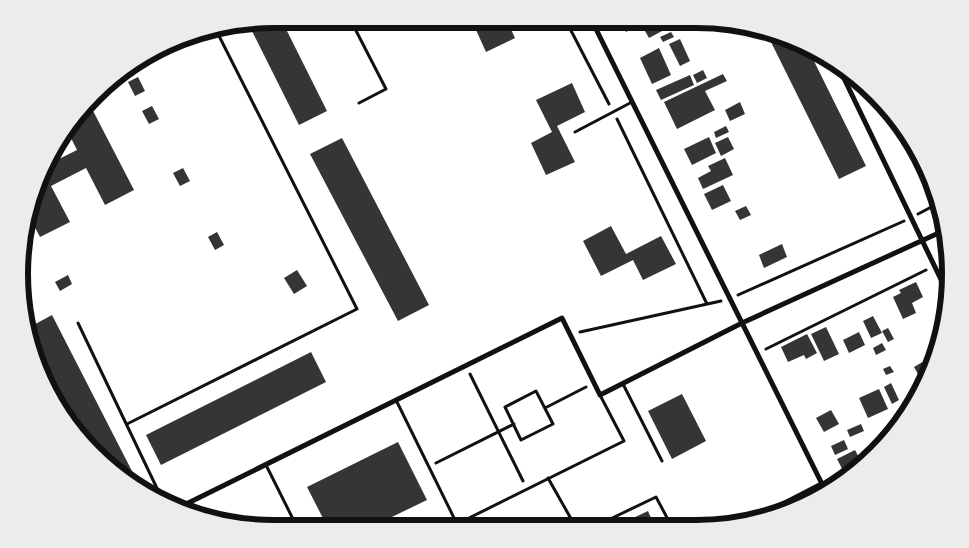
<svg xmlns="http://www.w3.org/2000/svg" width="969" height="548" font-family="'Golos Text',sans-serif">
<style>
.building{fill:#353535}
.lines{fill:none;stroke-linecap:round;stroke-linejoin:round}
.path{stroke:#111;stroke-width:3}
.service{stroke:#111;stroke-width:3}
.minor{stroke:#111;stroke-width:5}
.rim{fill:none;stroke:#111;stroke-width:6}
</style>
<rect width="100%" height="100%" fill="#fff"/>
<path class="building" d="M 274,19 L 281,19 L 327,111 L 299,125 L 248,23 Z
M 471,19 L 506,19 L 515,38 L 486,52 Z
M 620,19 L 648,19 L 649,21 L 626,32 Z
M 659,25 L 662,31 L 649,38 L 645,31 Z
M 671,32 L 674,37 L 663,42 L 660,37 Z
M 777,32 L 806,45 L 866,166 L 839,179 L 768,36 Z
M 680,39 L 690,61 L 680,66 L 669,44 Z
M 659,48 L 671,75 L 652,84 L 640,58 Z
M 703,70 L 707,78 L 697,83 L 693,75 Z
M 723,74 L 727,81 L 705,91 L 715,110 L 677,129 L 664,102 Z
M 690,75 L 694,85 L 661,100 L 656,90 Z
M 138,77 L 145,91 L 135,96 L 128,82 Z
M 572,83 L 585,112 L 557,126 L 575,162 L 546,175 L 531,143 L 552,132 L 536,100 Z
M 740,102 L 745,114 L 730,121 L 725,110 Z
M 90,105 L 134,190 L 105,205 L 86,168 L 51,186 L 70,222 L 40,237 L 27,212 L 28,208 L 47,165 L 77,150 L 66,128 L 85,107 Z
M 152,106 L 159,119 L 149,124 L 142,111 Z
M 726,126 L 729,132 L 716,138 L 714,132 Z
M 709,137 L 716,153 L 692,165 L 684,149 Z
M 728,137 L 734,149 L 721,156 L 715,143 Z
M 342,138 L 429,305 L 398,321 L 310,154 Z
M 725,158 L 733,175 L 703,189 L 698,178 L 711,171 L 708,166 Z
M 183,168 L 190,181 L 180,186 L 173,173 Z
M 723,185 L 731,201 L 712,210 L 704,194 Z
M 746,206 L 751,215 L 740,220 L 735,211 Z
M 611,226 L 626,254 L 661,236 L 676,264 L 643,280 L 633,260 L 601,276 L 583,241 Z
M 217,232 L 224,245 L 215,250 L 208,237 Z
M 782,244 L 787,257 L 764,268 L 759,255 Z
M 297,270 L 307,286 L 294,294 L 284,278 Z
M 68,275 L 72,284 L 60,291 L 55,282 Z
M 916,282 L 923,297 L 912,303 L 916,313 L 903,319 L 893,297 L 901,293 L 899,290 Z
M 52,315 L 135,477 L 128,480 L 82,442 L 31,342 L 28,328 Z
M 873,316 L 882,333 L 871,338 L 863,321 Z
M 826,327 L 839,354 L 824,361 L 811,334 Z
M 888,328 L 894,339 L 888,342 L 882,331 Z
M 859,332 L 865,345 L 849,353 L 843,340 Z
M 807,334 L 817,353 L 806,359 L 804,355 L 788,362 L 781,347 Z
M 882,343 L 886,350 L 876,355 L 873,348 Z
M 311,352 L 326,382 L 161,465 L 146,435 Z
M 931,357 L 926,372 L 919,376 L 914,367 Z
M 890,366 L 894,372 L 886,375 L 883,369 Z
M 891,383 L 899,400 L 892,404 L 884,387 Z
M 879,389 L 888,409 L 868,418 L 859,398 Z
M 682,394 L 706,441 L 672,459 L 648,411 Z
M 831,410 L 839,424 L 824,432 L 816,418 Z
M 861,424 L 864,431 L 850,437 L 847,430 Z
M 844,440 L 848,449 L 835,455 L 831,446 Z
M 398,442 L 427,500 L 369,528 L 328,528 L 307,487 Z
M 876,444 L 879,450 L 873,457 L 868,448 Z
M 855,450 L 863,465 L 847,478 L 837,459 Z
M 648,511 L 655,527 L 614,527 Z"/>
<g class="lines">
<path class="path" d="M 565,19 L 609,104
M 617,119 L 707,304
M 918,214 L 939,203
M 738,295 L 904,221
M 580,332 L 721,301
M 766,349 L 926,270
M 470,374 L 523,481
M 536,391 L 553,424 L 521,440 L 505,407 Z
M 545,408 L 586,387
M 436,463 L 514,424"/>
<path class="service" d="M 350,19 L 386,89 L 359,103
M 575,132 L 632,102
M 78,323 L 164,503
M 623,384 L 662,461
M 396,400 L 457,524 L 449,528
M 127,424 L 357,309 L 215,28
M 266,465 L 298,529
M 548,478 L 574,524
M 604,522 L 656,497 L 672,527
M 457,524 L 624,441 L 600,395
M 742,524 L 821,483"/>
<path class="minor" d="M 591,19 L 826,492
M 839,68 L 947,292
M 176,509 L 562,318 L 600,395 L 742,323 L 943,231"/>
</g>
<path d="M0 0H969V548H0ZM274 28H696A246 246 0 0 1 942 274V274A246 246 0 0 1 696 520H274A246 246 0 0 1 28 274V274A246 246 0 0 1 274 28Z" fill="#ececec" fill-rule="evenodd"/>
<path class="rim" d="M274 28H696A246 246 0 0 1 942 274V274A246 246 0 0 1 696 520H274A246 246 0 0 1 28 274V274A246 246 0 0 1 274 28Z"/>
</svg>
